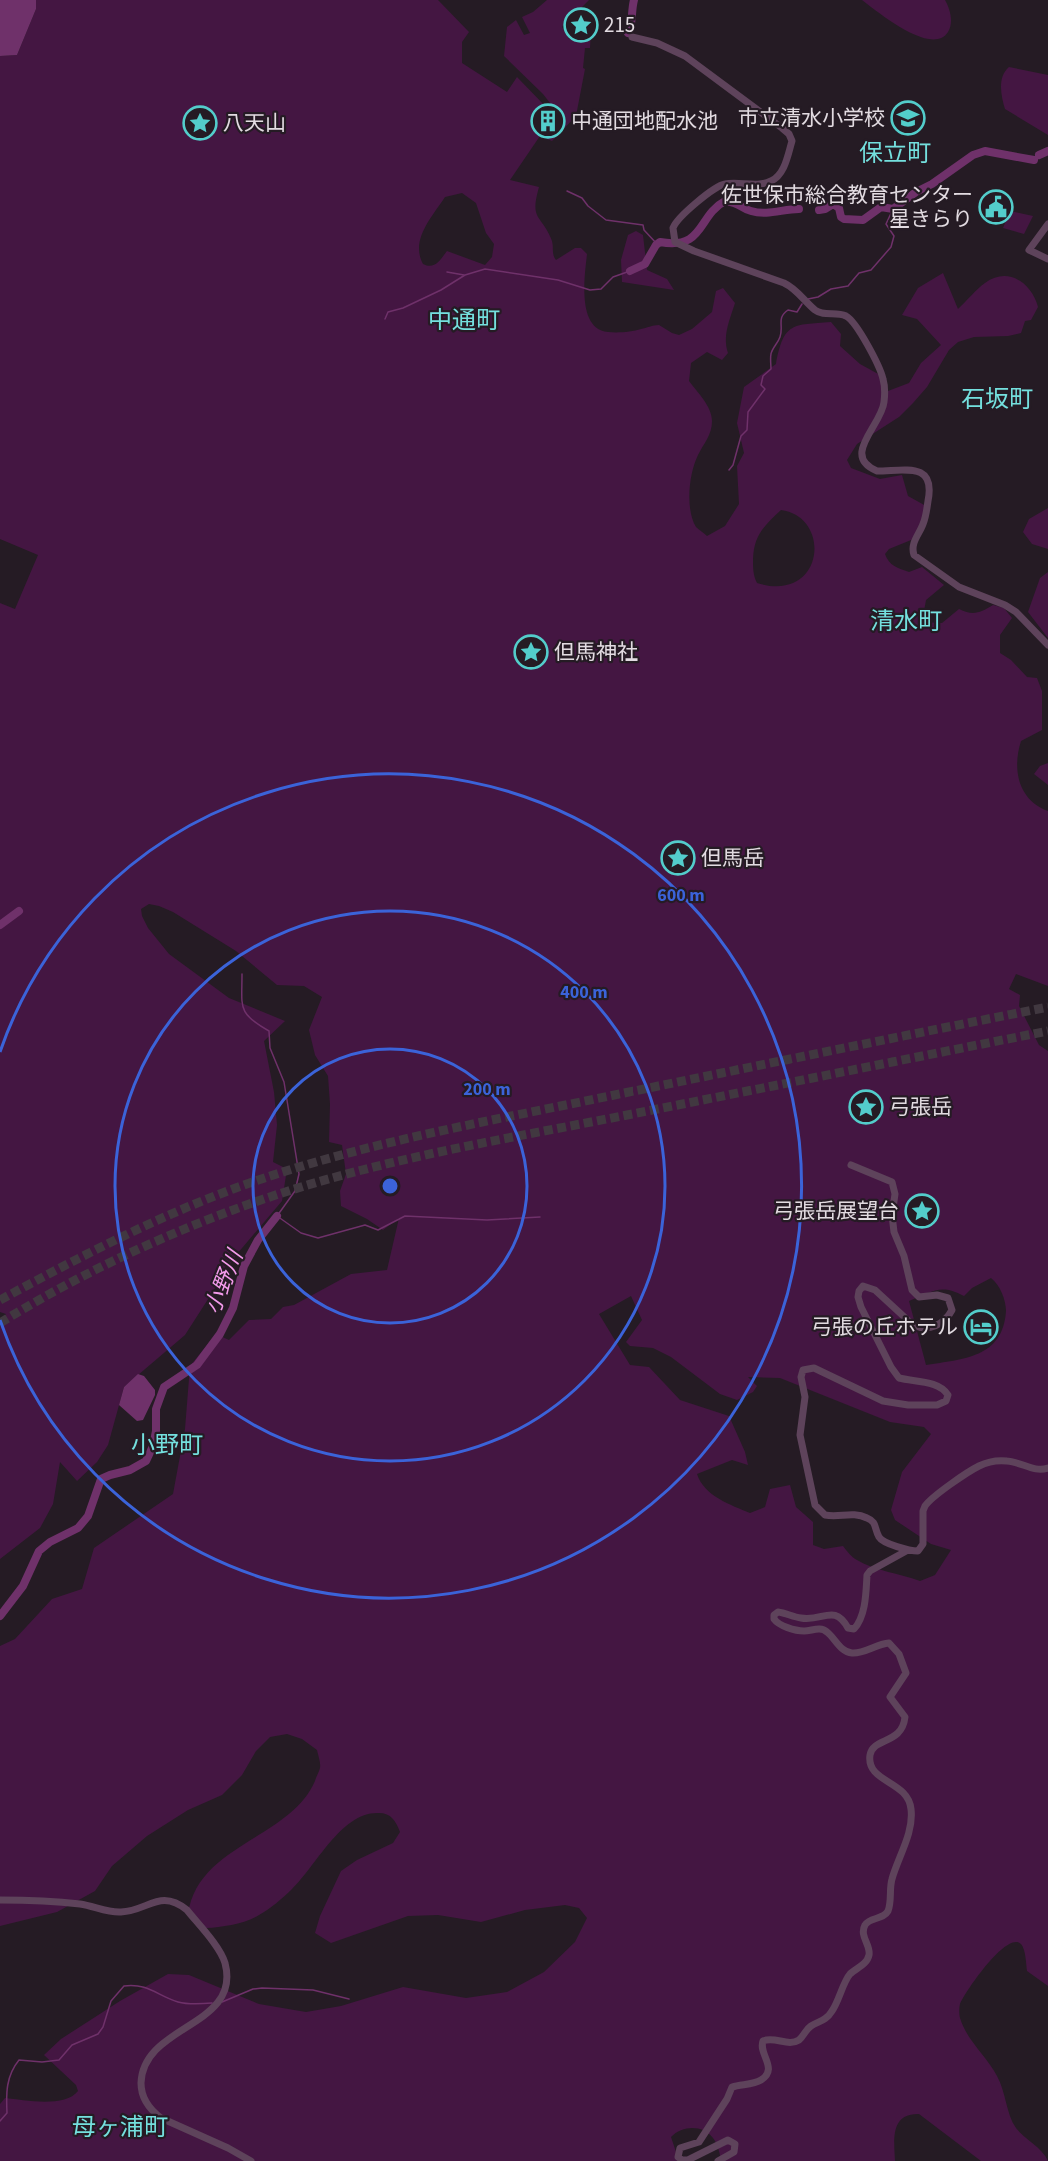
<svg xmlns="http://www.w3.org/2000/svg" width="1048" height="2161" font-family="'Source Sans 3','Noto Sans JP',sans-serif">
<style>
.green{fill:#441642;fill-rule:evenodd}
.water{fill:#6f316a}
.lines{fill:none;stroke-linecap:round;stroke-linejoin:round}
.stream{stroke:#6f316a;stroke-width:1.5}
.river{stroke:#6f316a;stroke-width:8}
.motorway-tunnel{stroke:#413840;stroke-width:9;stroke-dasharray:9 4.5;stroke-linecap:butt}
.tertiary{stroke:#5e435b;stroke-width:7}
.ring{fill:none;stroke:#3b63d9;stroke-width:3}
.labels{text-anchor:middle;stroke-width:4.5;stroke-linejoin:round;paint-order:stroke}
.poi-label{font-size:21px;fill:#e2dbe1;stroke:#251b24;text-anchor:start}
.water-label{font-size:22px;font-style:italic;fill:#f29aea;stroke:#251b24}
.quarter-label{font-size:24px;fill:#74e0de;stroke:#251b24}
.centre{fill:#3b63d9;stroke:#251b24;stroke-width:3}
.ring-label{font-size:18px;text-anchor:middle;font-weight:bold;fill:#3b63d9;stroke:#251b24;stroke-width:4.5;stroke-linejoin:round;paint-order:stroke}
</style>
<rect width="100%" height="100%" fill="#251b24"/>
<path class="green" d="M 36,0 L 438,0 L 469,32 L 462,42 L 462,63 L 507,92 L 517,77 L 547,108 L 542,133 L 510,180 L 539,187 C 529,222 542,214 552,241 C 554,248 551,254 556,260 L 575,248 L 581,248 L 587,254 C 585,274 576,329 608,332 C 618,333 632,332 641,329 C 647,328 652,325 659,325 L 672,333 L 679,335 L 692,329 L 712,312 L 716,291 L 723,288 L 735,303 C 730,319 722,336 728,353 L 722,360 L 707,352 L 691,363 L 689,381 C 697,392 712,406 712,421 C 712,435 704,443 698,455 C 689,473 685,509 696,527 C 699,530 704,533 707,536 L 725,526 L 739,504 L 737,466 L 744,453 L 737,423 L 744,387 L 776,364 C 784,322 792,325 831,322 L 841,334 L 840,346 L 860,364 L 880,375 L 888,391 L 909,383 L 921,363 L 941,345 L 917,319 L 902,315 L 918,288 L 943,273 L 958,309 C 967,301 975,290 985,283 C 1008,266 1032,283 1038,307 L 1031,320 L 1025,321 L 1021,333 L 1008,336 L 974,337 L 958,342 L 949,350 L 927,387 L 913,403 L 899,417 L 857,444 L 847,460 L 851,468 L 880,479 L 902,475 L 908,496 L 926,506 L 916,538 L 889,549 L 885,554 C 889,566 898,568 909,572 L 922,567 L 944,585 L 926,600 L 922,622 L 942,623 L 959,609 C 973,616 980,613 993,605 L 1004,608 L 1012,618 L 1000,635 L 1000,653 L 1011,660 L 1027,677 L 1037,678 L 1042,691 L 1042,730 L 1021,741 C 1012,769 1018,800 1048,811 L 1048,986 L 1016,974 L 1009,989 L 1020,995 L 1019,1006 L 1039,1045 L 1048,1051 L 1048,1986 L 1027,1971 C 1026,1964 1026,1950 1021,1944 C 1007,1930 965,1992 960,2004 C 959,2008 959,2014 960,2018 C 967,2041 986,2055 997,2076 C 1006,2092 1006,2114 1016,2128 C 1025,2140 1042,2147 1048,2161 L 981,2161 L 919,2114 C 890,2113 894,2140 895,2161 L 721,2161 C 720,2154 718,2144 713,2138 C 702,2124 682,2126 671,2137 L 679,2161 L 0,2161 L 0,2104 L 5,2098 C 24,2100 65,2108 78,2091 L 76,2085 L 44,2055 L 61,2039 L 120,2001 L 168,1974 L 189,1975 L 259,2004 L 306,2012 L 341,2006 L 403,1987 L 466,1998 L 507,1992 L 544,1972 L 575,1942 L 587,1918 L 579,1908 L 565,1905 L 525,1910 L 481,1922 L 438,1915 L 408,1916 L 331,1943 L 315,1933 L 320,1916 L 341,1871 L 357,1860 L 393,1843 L 400,1832 C 396,1821 391,1813 379,1813 C 342,1811 316,1866 292,1889 C 283,1898 270,1909 259,1915 C 244,1924 223,1927 206,1928 L 188,1914 C 198,1844 290,1839 315,1781 C 316,1777 319,1772 320,1768 C 321,1763 318,1755 317,1750 L 302,1739 L 287,1734 L 270,1737 L 256,1751 L 242,1775 L 222,1795 L 188,1810 L 147,1836 L 112,1866 L 95,1891 L 57,1912 L 0,1926 L 0,1646 L 15,1639 L 52,1599 L 82,1589 L 94,1548 L 173,1494 L 185,1429 L 190,1366 L 216,1334 L 229,1340 L 249,1320 L 271,1319 L 283,1307 L 294,1305 L 351,1274 L 387,1270 L 399,1218 L 383,1230 L 367,1219 L 341,1206 L 340,1191 L 346,1174 L 342,1145 L 329,1142 L 330,1104 L 328,1076 L 315,1055 L 309,1030 L 322,997 L 304,986 L 277,985 L 236,951 L 173,912 L 159,906 L 149,904 L 141,909 L 142,916 L 148,928 L 169,954 L 229,998 L 285,1021 L 264,1041 L 274,1092 L 277,1125 L 273,1162 L 287,1169 L 282,1201 L 237,1254 L 185,1335 L 124,1387 L 108,1445 L 97,1462 L 77,1481 L 60,1462 L 53,1504 L 40,1528 L 0,1559 L 0,1327 L 6,1314 L 0,1312 L 0,603 L 15,609 L 38,555 L 0,539 L 0,56 L 17,55 L 36,9 ZM 462,193 L 476,203 L 486,233 L 494,244 L 492,257 L 485,265 L 447,251 C 440,260 435,270 423,264 C 410,240 432,217 445,197 ZM 781,510 C 833,517 824,604 757,583 C 753,575 753,568 753,559 C 754,535 764,526 781,510 ZM 991,1278 C 1000,1285 1006,1300 1006,1311 C 1003,1358 963,1359 926,1365 L 909,1301 C 932,1292 940,1283 964,1296 L 972,1288 ZM 631,1296 L 642,1320 L 626,1342 L 630,1346 L 653,1348 L 671,1357 L 720,1394 L 737,1400 L 753,1392 L 757,1386 L 748,1377 L 780,1378 L 890,1422 L 924,1427 L 931,1434 L 902,1472 L 891,1510 L 895,1520 L 931,1544 L 951,1550 L 935,1575 L 920,1581 C 899,1573 875,1571 857,1560 C 851,1557 847,1551 843,1546 L 824,1549 L 813,1545 L 813,1522 L 796,1507 L 790,1485 L 770,1489 L 765,1507 L 750,1513 C 731,1505 704,1496 697,1474 L 732,1460 L 748,1465 L 745,1452 L 729,1416 L 680,1400 L 649,1367 L 630,1365 L 599,1314 Z
M 547,0 L 589,0 L 577,12 L 573,10 L 562,27 L 569,39 L 586,33 L 591,29 L 590,48 L 585,48 L 583,68 L 585,69 L 576,116 L 552,141 L 545,138 L 554,116 L 550,103 L 543,94 L 504,56 L 507,27 L 516,20 L 524,35 L 530,33 L 522,17 L 533,12 Z
M 862,0 L 945,0 C 950,9 954,22 948,32 C 932,57 878,12 862,0 Z
M 1009,67 L 1048,75 L 1048,135 L 1005,109 C 1001,96 997,77 1009,67 Z
M 1010,211 L 1033,216 L 1024,234 L 1003,228 Z
M 636,231 L 643,235 L 647,270 L 667,279 L 674,290 L 622,282 L 621,260 L 628,235 Z
M 1048,508 L 1048,549 L 1032,544 L 1023,532 L 1029,519 Z
M 1048,572 L 1048,638 L 1028,612 L 1040,578 Z
M 1048,763 L 1048,785 L 1034,774 L 1040,766 Z"/>
<path class="water" d="M 0,0 L 36,0 L 36,9 L 17,55 L 0,56 Z
M 138,1374 L 144,1376 L 155,1390 L 155,1395 L 143,1420 L 137,1421 L 119,1405 L 124,1387 Z"/>
<g class="lines">
<path class="stream" d="M 567,191 L 582,198 L 588,206 L 606,220 L 643,225 L 644,230 L 657,244
M 447,272 L 464,275
M 808,299 L 818,297 L 831,289 L 848,286 L 859,273 L 871,270 L 891,247 L 894,236 L 886,224 L 893,209
M 385,319 L 388,312 L 403,308 L 441,290 L 465,275 L 485,269 L 558,280 L 590,290 L 601,289 L 613,277 L 630,271
M 729,470 L 733,465 L 741,436 L 747,430 L 748,412 L 765,389 L 761,385 L 763,376 L 771,369 C 771,365 770,358 771,354 C 772,348 778,343 780,337 C 784,326 776,318 788,310 L 797,312 L 802,304
M 242,974 C 242,1008 237,1013 269,1031 L 270,1048 L 284,1082 L 299,1174 L 295,1191 L 277,1216 L 301,1233 L 318,1238 L 365,1225 L 378,1230 L 405,1216 L 487,1220 L 540,1217
M 222,2002 L 253,1989 L 262,1988 L 313,1990 L 349,1999
M 0,2121 L 7,2113 C 6,2093 6,2076 19,2060 L 42,2062 L 59,2060 L 72,2045 L 98,2034 L 103,2027 L 111,2001 L 124,1986 C 149,1983 157,1996 178,2002 C 189,2005 201,2004 212,2003"/>
<path class="river" d="M 628,33 C 633,25 631,11 634,0
M 1039,155 L 1048,151
M 819,210 L 825,209 L 833,204 L 839,208 L 841,217 L 844,219 L 863,220 L 881,207 L 893,209 L 916,192 L 932,184 L 973,155 L 985,151 L 1034,160
M 630,271 L 645,264 L 656,245 L 660,242 C 705,250 697,216 725,201 C 741,203 740,208 751,211 C 767,216 783,209 799,209
M 0,925 L 19,911
M 0,1616 L 23,1586 L 39,1551 L 50,1542 L 78,1528 L 88,1516 L 101,1479 L 110,1475 L 130,1470 L 146,1461 L 153,1446 L 156,1431 L 156,1409 L 164,1387 L 197,1365 L 220,1334 L 233,1308 L 244,1266 L 258,1240 L 277,1216"/>
<path class="motorway-tunnel" d="M 0,1300 C 76,1259 152,1219 233,1189 C 350,1146 474,1124 595,1099 C 746,1068 897,1037 1048,1007
M 0,1323 C 81,1273 169,1232 258,1201 C 376,1160 500,1140 622,1116 C 764,1088 906,1059 1048,1031"/>
<path class="tertiary" d="M 632,37 L 657,43 L 685,56 L 782,128 L 789,134 L 792,141 C 788,154 785,175 771,181 C 757,188 739,181 725,184 C 714,186 677,217 673,228 L 675,242 L 694,251 L 784,283 C 797,289 804,301 815,310 C 824,317 836,311 846,316 C 857,322 880,366 883,379 C 885,386 885,394 884,402 C 882,425 840,456 877,471 C 904,471 936,461 928,501 C 927,508 926,517 923,524 C 919,535 910,543 914,555 L 959,587 L 1005,605 L 1016,612 L 1048,645
M 1048,224 L 1029,250 L 1048,259
M 851,1165 L 892,1182 L 895,1194 L 892,1215 L 894,1232 L 904,1256 L 912,1290 L 919,1297 L 937,1295 L 948,1298 L 952,1310 C 944,1325 929,1332 913,1325 L 875,1290 L 863,1286 L 859,1291 L 858,1297 L 861,1307 L 891,1367 L 899,1378 C 914,1382 939,1380 948,1395 L 946,1401 L 937,1405 L 908,1405 L 883,1401 L 814,1368 L 803,1370 L 801,1377 L 805,1397 L 800,1435 L 815,1505 L 825,1515 C 840,1518 852,1511 867,1518 C 877,1522 874,1528 879,1537 C 883,1544 910,1551 918,1551 L 923,1544 L 923,1511 L 925,1506 C 932,1496 967,1472 979,1466 C 987,1462 998,1460 1007,1461 C 1022,1462 1034,1473 1048,1468
M 0,1900 C 26,1900 54,1901 80,1904 C 94,1906 108,1913 121,1912 C 148,1911 160,1888 187,1910 C 198,1924 220,1946 225,1963 C 242,2027 143,2024 141,2083 C 141,2098 149,2109 161,2118 L 228,2148 L 251,2161
M 718,2161 L 734,2152 L 735,2144 L 728,2140 L 688,2160 L 682,2160 L 678,2157 L 680,2148 L 699,2142 L 727,2099 L 732,2087 C 741,2084 753,2085 761,2080 C 779,2069 758,2054 763,2041 C 775,2036 788,2047 799,2040 C 804,2036 805,2030 811,2026 C 819,2021 826,2021 832,2011 C 839,2001 843,1982 850,1974 C 856,1968 867,1965 869,1955 C 871,1945 859,1936 865,1925 C 870,1917 883,1920 888,1911 C 892,1901 889,1889 892,1879 C 898,1857 914,1833 911,1809 C 908,1780 866,1783 870,1755 C 873,1737 902,1745 905,1717 L 890,1697 L 906,1673 L 899,1654 L 889,1643 C 876,1644 864,1654 852,1653 C 840,1652 835,1638 827,1632 C 820,1626 812,1631 804,1631 C 795,1631 779,1626 774,1619 L 774,1615 L 778,1612 C 786,1613 793,1617 801,1618 C 823,1622 834,1603 848,1628 L 854,1629 C 866,1616 866,1592 867,1575 L 870,1571 L 908,1550"/>
</g>
<g class="ring">
<circle cx="390" cy="1186" r="137"/>
<circle cx="390" cy="1186" r="275"/>
<path d="M0 1052A412 412 0 1 1 0 1320"/>
</g>
<defs>
<symbol id="sight-ring" viewBox="-11 -11 22 22"><circle r="9.5" fill="#251b24" stroke="#53cdcb" stroke-width="1.5"/><path d="M0-6L1.8-2.2L6-1.7L2.9 1.2L3.7 5.4L0 3.3L-3.7 5.4L-2.9 1.2L-6-1.7L-1.8-2.2Z" fill="#53cdcb"/></symbol>
<symbol id="school-ring" viewBox="-11 -11 22 22"><circle r="9.5" fill="#251b24" stroke="#53cdcb" stroke-width="1.5"/><path d="M0-5L7-2L0 1L-7-2ZM-4 1L0 2.5L4 1V4Q0 6-4 4Z" fill="#53cdcb"/></symbol>
<symbol id="building-ring" viewBox="-11 -11 22 22"><circle r="9.5" fill="#251b24" stroke="#53cdcb" stroke-width="1.5"/><path d="M-4-6H4V6H1V3H-1V6H-4ZM-2.5-4.3h1.7v1.8h-1.7ZM.8-4.3h1.7v1.8H.8ZM-2.5-1h1.7V.8h-1.7ZM.8-1h1.7V.8H.8Z" fill="#53cdcb"/></symbol>
<symbol id="civic-ring" viewBox="-11 -11 22 22"><circle r="9.5" fill="#251b24" stroke="#53cdcb" stroke-width="1.5"/><path d="M-.6-6.5H3V-4.5H.6V-3L4-1V1h2V6H-6V1h2V-1L-.6-3ZM-1.2 2.5V6h2.4V2.5Z" fill="#53cdcb"/></symbol>
<symbol id="hotel-ring" viewBox="-11 -11 22 22"><circle r="9.5" fill="#251b24" stroke="#53cdcb" stroke-width="1.5"/><path d="M-6-4.5h1.5V1H6V5H4.5V3h-9V5H-6ZM-4 0a1.8 1.8 0 1 1 3.6 0ZM.5 0V-2.5h3Q6-2.5 6 0Z" fill="#53cdcb"/></symbol>
</defs>
<g fill-rule="evenodd">
<use href="#sight-ring" x="562" y="6" width="38" height="38"/>
<use href="#school-ring" x="889" y="99" width="38" height="38"/>
<use href="#building-ring" x="529" y="102" width="38" height="38"/>
<use href="#sight-ring" x="181" y="104" width="38" height="38"/>
<use href="#civic-ring" x="977" y="188" width="38" height="38"/>
<use href="#sight-ring" x="512" y="633" width="38" height="38"/>
<use href="#sight-ring" x="659" y="839" width="38" height="38"/>
<use href="#sight-ring" x="847" y="1088" width="38" height="38"/>
<use href="#sight-ring" x="903" y="1192" width="38" height="38"/>
<use href="#hotel-ring" x="962" y="1308" width="38" height="38"/>
</g>
<g class="labels">
<g class="poi-label">
<text x="604" y="32">215</text>
<text x="885" y="125" text-anchor="end">市立清水小学校</text>
<text x="571" y="128">中通団地配水池</text>
<text x="223" y="130">八天山</text>
<text x="973" y="202" text-anchor="end">佐世保市総合教育センター<tspan x="973" dy="24">星きらり</tspan></text>
<text x="554" y="659">但馬神社</text>
<text x="701" y="865">但馬岳</text>
<text x="889" y="1114">弓張岳</text>
<text x="899" y="1218" text-anchor="end">弓張岳展望台</text>
<text x="958" y="1334" text-anchor="end">弓張の丘ホテル</text>
</g>
<g class="water-label">
<text transform="translate(223 1282) rotate(-68)" y="8">小野川</text>
</g>
<g class="quarter-label">
<text x="895" y="161">保立町</text>
<text x="464" y="328">中通町</text>
<text x="997" y="407">石坂町</text>
<text x="906" y="629">清水町</text>
<text x="167" y="1453">小野町</text>
<text x="120" y="2135">母ヶ浦町</text>
</g>
</g>
<circle cx="390" cy="1186" r="9" class="centre"/>
<g class="ring-label">
<text x="681" y="901">600 m</text>
<text x="584" y="998">400 m</text>
<text x="487" y="1095">200 m</text>
</g>
</svg>
